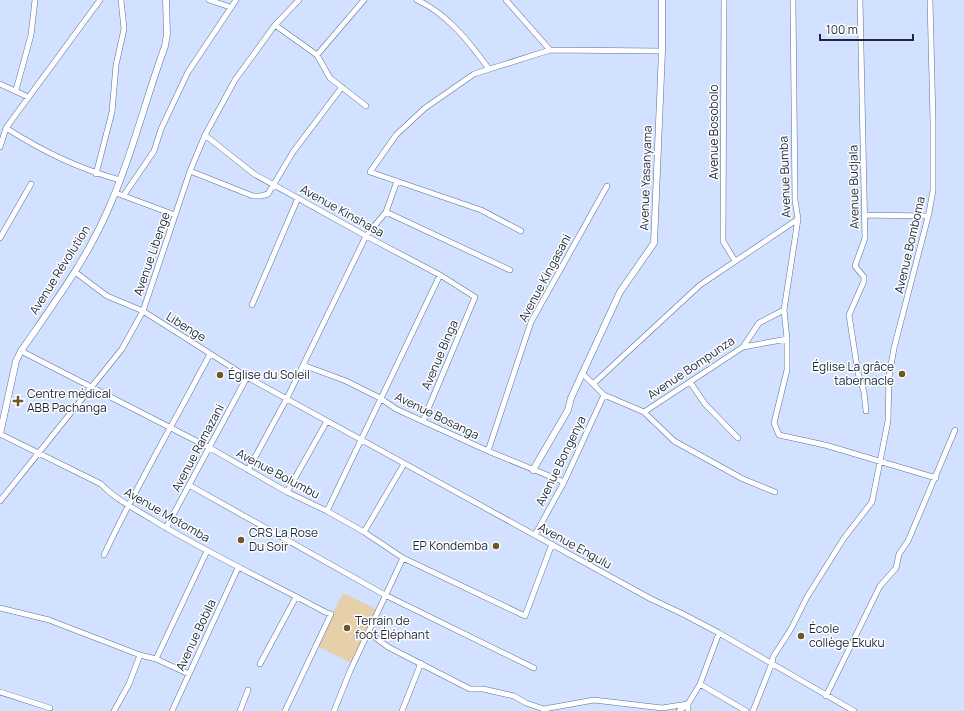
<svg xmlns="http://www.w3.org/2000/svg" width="964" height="711" font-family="Manrope,sans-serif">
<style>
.grass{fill:#e5d0aa}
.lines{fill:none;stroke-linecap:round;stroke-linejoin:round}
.minor-casing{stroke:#59719c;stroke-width:6}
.tertiary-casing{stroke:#59719c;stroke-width:7}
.minor{stroke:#fff;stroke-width:5}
.tertiary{stroke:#fff;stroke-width:6}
.poi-dot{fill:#6f5627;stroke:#fff;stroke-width:1.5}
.labels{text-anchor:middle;stroke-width:3;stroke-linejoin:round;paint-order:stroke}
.street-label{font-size:12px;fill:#1d2739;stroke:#fff}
.poi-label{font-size:12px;fill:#1d2739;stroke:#fff;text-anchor:start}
</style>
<rect width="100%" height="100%" fill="#d1e1ff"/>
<path class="grass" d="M 343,593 L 376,609 L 351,663 L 317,646 Z"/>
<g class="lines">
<defs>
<path id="minor" d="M 209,0 L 230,7
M 417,0 C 448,14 470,43 489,69
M 506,0 L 550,50 L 662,51
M 724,0 L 723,241 L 735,261
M 793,0 L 795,200 L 798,219 L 784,310 L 787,339 L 787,370 L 774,423 L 779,435 L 825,445 L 936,478
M 860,0 L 865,238 L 855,266 L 864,277 L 864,281 L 849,315 L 858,373 L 864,392 L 866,411
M 275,25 L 317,55 L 330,78 L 366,106
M 317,55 L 364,0
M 0,84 L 28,97
M 16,90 L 31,35 L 35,0
M 6,128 C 44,152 77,168 120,180
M 205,135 L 254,174 L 366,236 L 440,275 L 475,297 L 423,421
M 0,147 L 6,128 L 100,0
M 190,171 L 253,196 L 261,196 L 268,194 L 293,152 L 342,87
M 96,174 L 112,112 L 116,65 L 124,29 L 121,0
M 116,193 L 175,215
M 124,195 L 154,151 L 161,129 L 188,72 L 236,0
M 386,212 L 397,181
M 864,215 L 928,216
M 521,231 L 481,210 L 370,172 L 396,135 L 425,108 L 474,74 L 550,50
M 0,238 L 31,184
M 75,272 L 107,296 L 143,311 L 247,377 L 651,599 L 683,614 L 719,633 L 854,711
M 252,305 L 298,198
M 743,347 L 787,339
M 21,351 L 210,448 L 287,492 L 327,511 L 364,532 L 403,558 L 525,616 L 552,544
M 303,365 L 346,381 L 380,398 L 396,409 L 488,451 L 564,482
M 582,373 L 604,395 L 644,412 L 674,441 L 743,479 L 775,492
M 690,382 L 705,404 L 738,438
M 593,384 L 700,285 L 798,219
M 644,412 L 743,347 L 759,323 L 784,310
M 0,434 L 101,484 C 115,499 135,509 153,520 C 209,554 268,581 325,612 L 331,614 L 285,711
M 488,451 L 531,322 L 607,186
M 248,470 L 287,398 L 366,236 L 386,212 L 510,270
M 189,485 L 385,595 L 534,668
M 287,492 L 327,421
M 0,501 L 122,349 L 143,311 L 190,171 L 205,135 L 235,80 L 275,25 L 299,0
M 327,511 L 440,275
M 166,528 L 247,377
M 364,532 L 404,464
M 535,535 L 564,482 L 604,395
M 104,555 C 136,486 175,421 210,354
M 0,608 L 49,620 L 140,655 L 156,659 L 189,674
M 368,632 L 388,647 L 470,689 L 483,689 L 514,696 L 526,703 L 544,709 L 594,700 L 662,708 L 688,704
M 156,659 L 207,551
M 260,664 L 296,597
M 700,684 L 746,711
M 0,692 L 50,708
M 826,696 L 880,586 L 896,568 L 899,554 L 908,541 L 955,430
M 114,711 L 129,684 L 140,655
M 172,711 L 238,568
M 240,711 L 248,690
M 334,711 L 350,671 L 403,558
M 402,711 L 421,663
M 679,711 L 687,705
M 688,711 L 688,704 L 700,684 L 719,633
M 753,711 L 772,663 L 773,657 L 791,629 L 807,597 L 844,538 L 872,502 L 888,421 L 889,377 L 894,348 L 929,213 L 933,190 L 933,121 L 930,0"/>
<path id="tertiary" d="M 0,434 L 16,361 L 21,351 C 52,306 85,262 107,212 C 131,159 145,101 165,46 L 167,34 L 166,0
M 533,470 L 568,410 L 571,398 L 620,292 L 654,243 L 662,51 L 662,0"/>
</defs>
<use href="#minor" class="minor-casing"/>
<use href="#tertiary" class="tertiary-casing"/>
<use href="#minor" class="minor"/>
<use href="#tertiary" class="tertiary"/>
</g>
<g class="poi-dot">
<circle cx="902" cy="374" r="4"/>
<circle cx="220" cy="375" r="4"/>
<path d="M16 395h4v4h4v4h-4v4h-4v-4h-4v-4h4z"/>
<circle cx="241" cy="540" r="4"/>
<circle cx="496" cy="546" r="4"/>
<circle cx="347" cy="628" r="4"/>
<circle cx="801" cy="636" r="4"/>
</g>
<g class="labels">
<g class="street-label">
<text transform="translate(714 132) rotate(-90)" y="4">Avenue Bosobolo</text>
<text transform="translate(785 177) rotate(-92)" y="4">Avenue Bumba</text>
<text transform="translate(646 178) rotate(-88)" y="4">Avenue Yasanyama</text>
<text transform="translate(854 187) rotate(-91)" y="4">Avenue Budjala</text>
<text transform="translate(342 211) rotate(29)" y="4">Avenue Kinshasa</text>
<text transform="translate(910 245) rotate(-77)" y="4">Avenue Bomboma</text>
<text transform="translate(152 254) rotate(-71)" y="4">Avenue Libenge</text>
<text transform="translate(60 270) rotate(-58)" y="4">Avenue Révolution</text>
<text transform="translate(545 278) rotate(-62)" y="4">Avenue Kingasani</text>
<text transform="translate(186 327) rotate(32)" y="4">Libenge</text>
<text transform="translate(440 355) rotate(-67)" y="4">Avenue Binga</text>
<text transform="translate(691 368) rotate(-34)" y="4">Avenue Bompunza</text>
<text transform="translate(437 416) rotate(26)" y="4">Avenue Bosanga</text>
<text transform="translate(198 448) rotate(-62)" y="4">Avenue Ramazani</text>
<text transform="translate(561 461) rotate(-64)" y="4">Avenue Bongenya</text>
<text transform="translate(278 474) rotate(28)" y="4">Avenue Bolumbu</text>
<text transform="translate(167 515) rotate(30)" y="4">Avenue Motomba</text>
<text transform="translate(575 546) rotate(29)" y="4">Avenue Engulu</text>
<text transform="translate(196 635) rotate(-65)" y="4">Avenue Bobila</text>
</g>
<g class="poi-label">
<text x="894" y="371" text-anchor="end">Église La grâce<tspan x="894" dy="14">tabernacle</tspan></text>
<text x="228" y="379">Église du Soleil</text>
<text x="27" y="398">Centre médical<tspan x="27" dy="14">ABB Pachanga</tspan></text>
<text x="249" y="537">CRS La Rose<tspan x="249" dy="14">Du Soir</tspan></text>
<text x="488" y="550" text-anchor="end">EP Kondemba</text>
<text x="355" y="625">Terrain de<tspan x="355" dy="14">foot Éléphant</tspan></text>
<text x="809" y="633">École<tspan x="809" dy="14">collège Ekuku</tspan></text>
</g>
</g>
<path d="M820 34v6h93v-6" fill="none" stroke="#1d2739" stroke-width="2"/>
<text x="826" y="34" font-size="12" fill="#1d2739" stroke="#ffffff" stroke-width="3" paint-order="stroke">100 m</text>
</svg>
